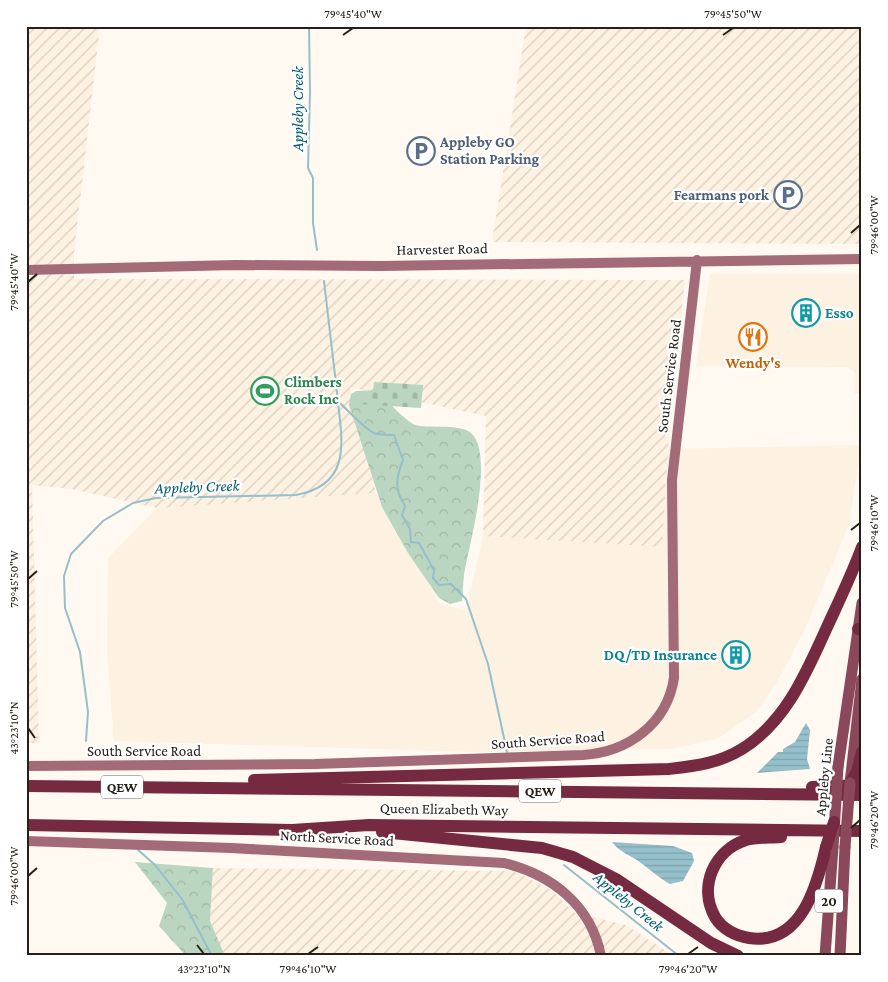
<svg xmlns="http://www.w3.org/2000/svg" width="888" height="982" font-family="'Crimson Pro',serif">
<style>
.built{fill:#fdf1e1}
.industrial{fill:url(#industrial-furrows)}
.forest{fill:url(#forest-crowns)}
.cemetery{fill:url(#cemetery-stones)}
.water{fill:url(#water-rules)}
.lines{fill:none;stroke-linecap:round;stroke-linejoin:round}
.stream{stroke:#94bfcb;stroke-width:2}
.secondary{stroke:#a36a78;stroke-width:10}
.primary{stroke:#8b485b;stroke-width:11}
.highway{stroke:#762a42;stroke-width:12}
.primary-bridge{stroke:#8b485b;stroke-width:11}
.highway-bridge{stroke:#762a42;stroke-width:12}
.ticks{fill:none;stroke:#262019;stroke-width:2}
.labels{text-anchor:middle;stroke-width:4.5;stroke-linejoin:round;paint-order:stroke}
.shield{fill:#fff;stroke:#67635e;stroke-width:1}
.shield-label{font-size:14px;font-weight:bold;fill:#262019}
.service-label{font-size:15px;font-weight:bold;fill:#4e5e75;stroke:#fff;text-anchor:start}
.street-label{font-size:15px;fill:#262019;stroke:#fff}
.culture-label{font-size:15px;font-weight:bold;fill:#0d838f;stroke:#fff;text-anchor:start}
.food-label{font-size:15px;font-weight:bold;fill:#c56008;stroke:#fff}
.leisure-label{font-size:15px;font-weight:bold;fill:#27864d;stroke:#fff;text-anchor:start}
.water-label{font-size:16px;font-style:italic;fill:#015d70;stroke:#fff}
.neatline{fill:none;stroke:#262019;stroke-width:2}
.ticks-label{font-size:12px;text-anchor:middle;fill:#262019}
</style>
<defs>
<pattern id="industrial-furrows" width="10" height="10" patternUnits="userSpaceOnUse" patternTransform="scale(1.25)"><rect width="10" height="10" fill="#fdf1e1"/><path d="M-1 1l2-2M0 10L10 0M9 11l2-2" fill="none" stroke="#d9cec0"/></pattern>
<pattern id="forest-crowns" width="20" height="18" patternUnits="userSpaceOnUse" patternTransform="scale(1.25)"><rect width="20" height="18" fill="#bad6c0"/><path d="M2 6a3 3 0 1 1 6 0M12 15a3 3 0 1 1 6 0" fill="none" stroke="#a0b7a4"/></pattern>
<pattern id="cemetery-stones" width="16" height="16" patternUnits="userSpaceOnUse" patternTransform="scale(1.25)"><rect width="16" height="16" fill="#bad6c0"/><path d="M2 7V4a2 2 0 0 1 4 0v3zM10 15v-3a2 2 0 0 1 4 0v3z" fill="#a0b7a4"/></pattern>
<pattern id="water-rules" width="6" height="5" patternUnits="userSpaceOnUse" patternTransform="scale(1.25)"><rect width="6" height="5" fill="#94bfcb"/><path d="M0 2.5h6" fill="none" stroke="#7fa4ae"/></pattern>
</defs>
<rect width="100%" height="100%" fill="#fff9f1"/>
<path class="built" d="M 710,274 L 862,274 L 862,394 L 854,393 L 855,373 L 847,367 L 696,366 Z
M 861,445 L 849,525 L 805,629 L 777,682 L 757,711 L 719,738 L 671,749 L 476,752 L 114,741 L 107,652 L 108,558 L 157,508 L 283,494 L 376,493 L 440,603 L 466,611 L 483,536 L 662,547 L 668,449 Z"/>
<path class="industrial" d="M 26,26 L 100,26 L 74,253 L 74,279 L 685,280 L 668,449 L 662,547 L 483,536 L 486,416 L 350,387 L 376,493 L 157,508 L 72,489 L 32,485 L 39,743 L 26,743 Z
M 526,26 L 862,26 L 862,244 L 492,242 Z
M 213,868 L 514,871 L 551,890 L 575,913 L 626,925 L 674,956 L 225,956 L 210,922 Z"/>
<path class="forest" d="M 377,390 C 388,401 400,416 413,424 C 423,429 451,424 466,430 C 499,443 468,548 464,575 C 463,583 463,592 462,601 L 450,604 L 439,598 L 408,553 L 382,507 L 349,405 L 351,394 L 356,391 Z
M 135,862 L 213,868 L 210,921 L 225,956 L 186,956 L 159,926 L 167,903 Z"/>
<path class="cemetery" d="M 374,382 L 423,385 L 421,408 L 358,404 L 359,391 L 373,392 Z"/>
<path class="water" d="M 806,723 L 810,730 L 807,759 L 810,769 L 757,773 L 778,752 L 783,752 L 783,749 L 795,742 Z
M 612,842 L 673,846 L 692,853 L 694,861 L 683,881 L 670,884 C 659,878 651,870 641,863 C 631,855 620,853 612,842 Z"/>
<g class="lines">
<path class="stream" d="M 309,26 L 310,92 L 308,168 L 313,178 L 313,223 L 317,250
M 324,281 L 338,401 C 346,409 366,430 374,433 C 380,435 387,435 394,435 L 403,460 C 396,477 394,489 405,506 L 402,515 L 410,529 L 411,542 L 419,543 L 434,570 L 433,578 L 439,585 L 451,584 L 466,599 L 488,664 L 507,752
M 86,741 L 88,712 L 80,652 L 65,608 L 64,576 L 71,554 L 103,521 L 133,503 L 156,498 L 296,495 C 350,485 343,445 338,403
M 136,848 L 155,865 L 182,899 L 212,956
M 564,865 L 679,956"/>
<path class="secondary" d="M 26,270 L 236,265 L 381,266 L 862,259
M 26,766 L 315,764 L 583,755 C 628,752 667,724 674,678 L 672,480 L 697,260
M 26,841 L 231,848 L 504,863 C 552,875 591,905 601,956"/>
<path class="primary" d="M 838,767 L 862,603
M 850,783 L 862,679
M 825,956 L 833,847
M 840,956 L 845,847"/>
<path class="highway" d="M 858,629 L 862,629
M 254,780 L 669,769 C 694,766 720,763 742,749 C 787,721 807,671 828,625 C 840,599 852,574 862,547
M 850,783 L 857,772 L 862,752
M 26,786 L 862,795
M 812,787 L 862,785
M 26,825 L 292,830 L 369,825 L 862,831
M 382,832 L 542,848 L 573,857 L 616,879 L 711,943 L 738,956
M 781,837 C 769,838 757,837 746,840 C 714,850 698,887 715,917 C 722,929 736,936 749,938 C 801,946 817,886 826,847"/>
<path class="primary-bridge" d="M 833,847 L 838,767
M 845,847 L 850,783"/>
<path class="highway-bridge" d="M 826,847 L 834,822"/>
</g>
<path class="ticks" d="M 343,35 L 353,28M 723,35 L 733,28M 851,233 L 860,225M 28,282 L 37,274M 851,530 L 860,523M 28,579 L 37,571M 28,728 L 35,738M 851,828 L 860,820M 28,876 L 37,868M 197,945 L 204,954M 308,954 L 318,947M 688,954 L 698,947"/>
<defs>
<symbol id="parking-ring" viewBox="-11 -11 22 22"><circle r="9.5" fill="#fff" stroke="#5c6f8a" stroke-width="1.5"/><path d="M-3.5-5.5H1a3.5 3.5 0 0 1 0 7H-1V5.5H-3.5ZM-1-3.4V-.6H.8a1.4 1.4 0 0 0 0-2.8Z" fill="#5c6f8a"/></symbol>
<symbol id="building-ring" viewBox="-11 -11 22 22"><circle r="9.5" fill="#fff" stroke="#0f9aa8" stroke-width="1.5"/><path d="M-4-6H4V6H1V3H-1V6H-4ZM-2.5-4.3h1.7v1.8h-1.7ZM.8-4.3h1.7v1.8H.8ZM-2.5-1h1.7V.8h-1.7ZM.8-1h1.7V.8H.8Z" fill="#0f9aa8"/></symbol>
<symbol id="restaurant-ring" viewBox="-11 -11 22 22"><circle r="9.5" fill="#fff" stroke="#e8710a" stroke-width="1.5"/><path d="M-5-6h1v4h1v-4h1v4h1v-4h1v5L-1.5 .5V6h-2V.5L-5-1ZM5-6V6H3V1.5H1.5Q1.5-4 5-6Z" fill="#e8710a"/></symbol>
<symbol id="stadium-ring" viewBox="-11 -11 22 22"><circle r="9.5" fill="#fff" stroke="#2e9e5b" stroke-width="1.5"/><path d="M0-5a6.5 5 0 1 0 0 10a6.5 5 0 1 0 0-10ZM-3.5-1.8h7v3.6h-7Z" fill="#2e9e5b"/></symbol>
</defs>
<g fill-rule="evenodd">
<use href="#parking-ring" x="405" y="135" width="32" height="32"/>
<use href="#parking-ring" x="772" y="179" width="32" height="32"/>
<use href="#building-ring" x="790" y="297" width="32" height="32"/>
<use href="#restaurant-ring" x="737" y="321" width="32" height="32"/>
<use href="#stadium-ring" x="249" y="375" width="32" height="32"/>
<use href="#building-ring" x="720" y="639" width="32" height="32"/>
</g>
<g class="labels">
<g class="shield">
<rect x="101" y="775.5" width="42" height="23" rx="4"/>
<rect x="519" y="779.5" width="42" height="23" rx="4"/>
<rect x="815" y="889.5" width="28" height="23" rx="4"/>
</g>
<g class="shield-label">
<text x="122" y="792">QEW</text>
<text x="540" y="796">QEW</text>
<text x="829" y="906">20</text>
</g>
<g class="service-label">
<text x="440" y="147">Appleby GO<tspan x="440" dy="17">Station Parking</tspan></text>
<text x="769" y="200" text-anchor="end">Fearmans pork</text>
</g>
<g class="street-label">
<text transform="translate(442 249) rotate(-1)" y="5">Harvester Road</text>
<text transform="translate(669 376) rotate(-83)" y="5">South Service Road</text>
<text transform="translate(548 740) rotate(-4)" y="5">South Service Road</text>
<text x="144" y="756">South Service Road</text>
<text transform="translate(824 777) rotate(-84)" y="5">Appleby Line</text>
<text transform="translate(444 809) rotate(1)" y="5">Queen Elizabeth Way</text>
<text transform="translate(337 838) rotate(3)" y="5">North Service Road</text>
</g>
<g class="culture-label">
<text x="825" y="318">Esso</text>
<text x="717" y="660" text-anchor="end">DQ/TD Insurance</text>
</g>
<g class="food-label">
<text x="753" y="368">Wendy's</text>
</g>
<g class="leisure-label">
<text x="284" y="387">Climbers<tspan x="284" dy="17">Rock Inc</tspan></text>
</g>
<g class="water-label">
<text transform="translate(297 109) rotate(-90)" y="6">Appleby Creek</text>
<text transform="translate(197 486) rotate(-2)" y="6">Appleby Creek</text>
<text transform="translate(629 901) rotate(39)" y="6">Appleby Creek</text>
</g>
</g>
<rect width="888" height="982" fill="none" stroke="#ffffff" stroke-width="55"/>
<rect x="28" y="28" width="832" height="926" class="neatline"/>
<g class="ticks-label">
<text x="353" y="18">79°45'40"W</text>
<text x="733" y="18">79°45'50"W</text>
<text transform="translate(874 225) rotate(-90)" y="4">79°46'00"W</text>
<text transform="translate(14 282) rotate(-90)" y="4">79°45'40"W</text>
<text transform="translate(874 523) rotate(-90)" y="4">79°46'10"W</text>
<text transform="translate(14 579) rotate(-90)" y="4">79°45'50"W</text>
<text transform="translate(14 728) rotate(-90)" y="4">43°23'10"N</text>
<text transform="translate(874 820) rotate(-90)" y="4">79°46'20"W</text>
<text transform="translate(14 876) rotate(-90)" y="4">79°46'00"W</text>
<text x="204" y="973">43°23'10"N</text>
<text x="308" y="973">79°46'10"W</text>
<text x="688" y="973">79°46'20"W</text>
</g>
</svg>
